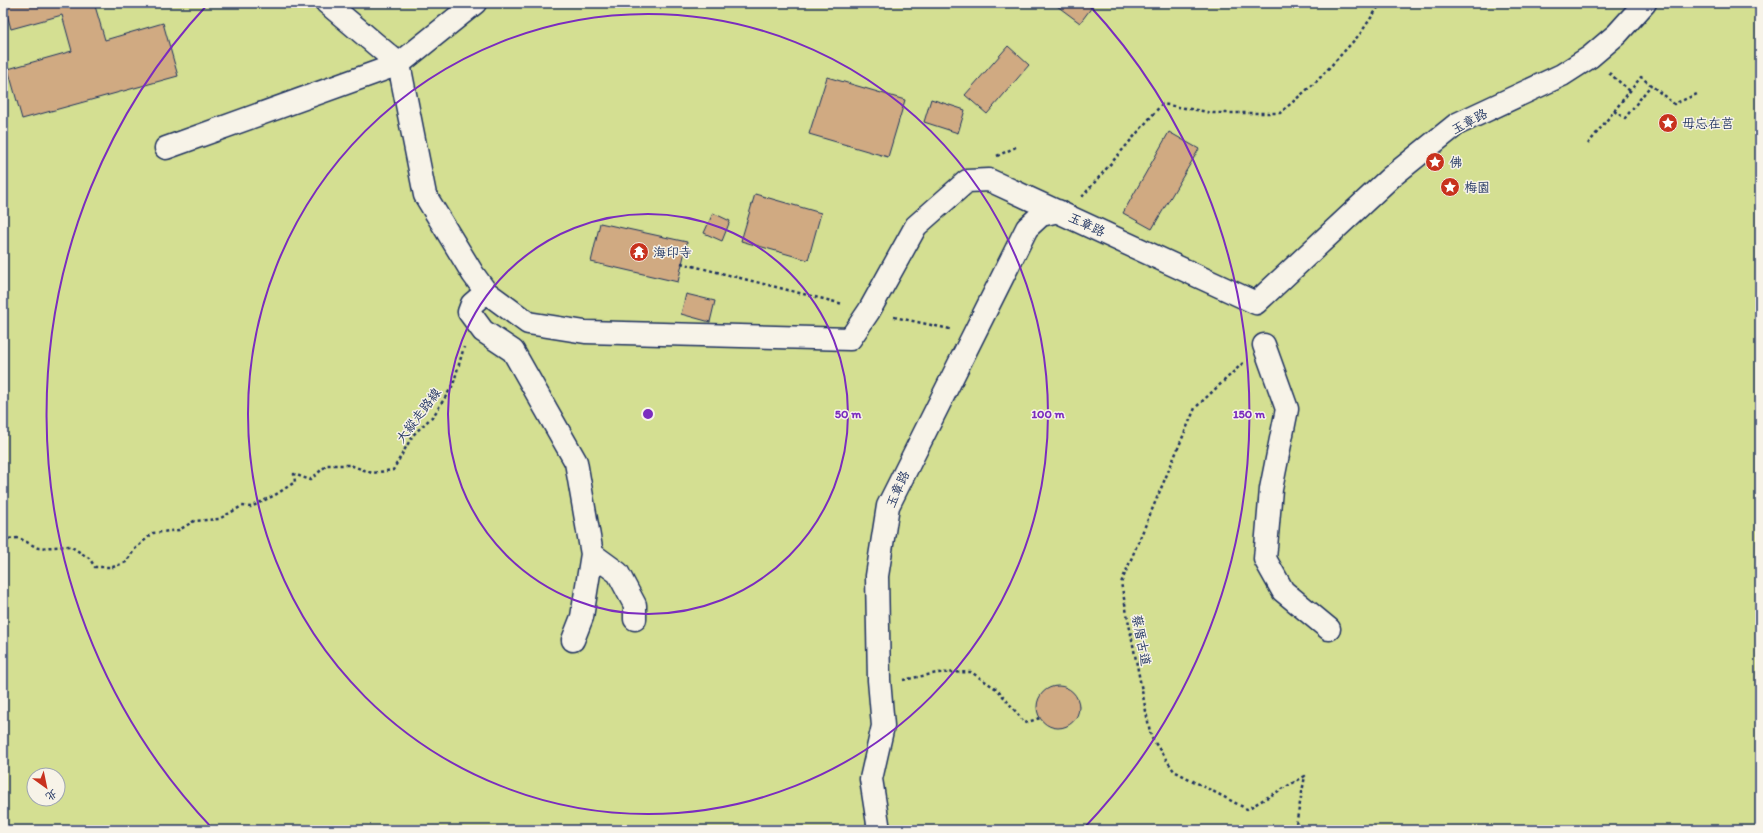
<svg xmlns="http://www.w3.org/2000/svg" width="1763" height="833" font-family="Itim,'LXGW WenKai TC',sans-serif">
<style>
.green{fill:#d4df92;stroke:#788778;fill-rule:evenodd}
.building{fill:#d0aa82;stroke:#1b2f5e}
.lines{fill:none;stroke-linecap:round;stroke-linejoin:round}
.minor-casing{stroke:#1b2f5e;stroke-width:25}
.path{stroke:#1b2f5e;stroke-width:2.5;stroke-dasharray:3 3;stroke-linecap:butt}
.minor{stroke:#f7f3e8;stroke-width:22}
.ring{fill:none;stroke:#7b2cbf;stroke-width:2}
.labels{text-anchor:middle;stroke-width:3;stroke-linejoin:round;paint-order:stroke}
.street-label{font-size:13px;fill:#1b2f5e;stroke:#f7f3e8}
.poi-label{font-size:13px;fill:#1b2f5e;stroke:#f7f3e8;text-anchor:start}
.centre{fill:#7b2cbf;stroke:#f7f3e8;stroke-width:2}
.ring-label{font-size:12px;text-anchor:middle;font-weight:bold;fill:#7b2cbf;stroke:#f7f3e8;stroke-width:3;stroke-linejoin:round;paint-order:stroke}
</style>
<rect width="100%" height="100%" fill="#f7f3e8"/>
<filter id="ink" filterUnits="userSpaceOnUse"><feTurbulence type="fractalNoise" baseFrequency=".025" numOctaves="2"/><feDisplacementMap in="SourceGraphic" scale="8" xChannelSelector="R" yChannelSelector="G"/><feConvolveMatrix kernelMatrix="1 2 1 2 8 2 1 2 1" color-interpolation-filters="sRGB"/></filter>
<g filter="url(#ink)">
<path class="green" d="M 3,3 L 1760,3 L 1760,830 L 3,830 ZM 34,775 L 58,775 L 58,799 L 34,799 Z"/>
<path class="building" d="M 4,3 L 104,3 L 95,6 L 105,40 L 163,23 L 178,76 L 22,119 L 8,69 L 72,51 L 62,15 L 11,29 Z
M 1053,3 L 1095,3 L 1080,23 Z
M 1008,46 L 1029,65 L 987,114 L 965,95 Z
M 827,77 L 905,100 L 888,157 L 809,134 Z
M 931,99 L 965,110 L 958,133 L 924,122 Z
M 1169,132 L 1199,149 L 1152,229 L 1123,213 Z
M 755,194 L 821,213 L 808,260 L 741,241 Z
M 713,213 L 730,221 L 722,241 L 704,233 Z
M 600,223 L 687,242 L 678,282 L 591,262 Z
M 686,294 L 715,301 L 710,322 L 681,314 Z
M1037 707a21 21 0 1 1 42 0a21 21 0 1 1-42 0Z"/>
<g class="lines">
<defs>
<path id="minor" d="M 327,3 L 399,64 L 425,195 L 473,274 L 486,292 L 528,323 L 585,332 L 850,339 L 869,311 L 916,226 L 967,181 L 989,180 L 1256,303 L 1391,177 L 1457,124 L 1562,75 L 1590,57 L 1617,34 L 1645,3
M 166,148 L 399,64 L 475,3
M 486,292 L 472,304 L 469,312 L 483,331 L 513,351 L 576,462 L 592,554 L 618,573 L 635,605 L 635,619
M 1264,345 L 1287,409 L 1271,489 L 1265,559 L 1283,591 L 1329,629
M 573,640 L 582,617 L 592,554
M 879,830 L 871,779 L 883,726 L 879,680 L 877,576 L 888,506 L 1027,228 L 1041,215 L 1058,211"/>
</defs>
<use href="#minor" class="minor-casing"/>
<path class="path" d="M 1609,73 L 1630,91
M 1614,111 L 1625,118 L 1651,85
M 1588,144 L 1641,77 L 1674,104 L 1697,94
M 997,156 L 1018,146
M 1082,197 L 1162,104 L 1213,113 L 1280,113 L 1317,81 L 1360,34 L 1381,3
M 681,263 L 843,304
M 894,317 L 950,329
M 1243,363 L 1195,408 L 1121,583 L 1151,737 L 1174,771 L 1247,809 L 1305,776 L 1295,830
M 3,539 L 19,538 L 38,548 L 70,546 L 89,558 L 95,567 L 113,567 L 126,562 L 135,549 L 153,533 L 179,530 L 194,521 L 219,519 L 242,506 L 251,507 L 275,495 L 295,482 L 294,474 L 310,480 L 327,465 L 350,465 L 372,473 L 393,470 L 413,435 L 434,415 L 453,385 L 464,347
M 903,680 L 937,673 L 971,672 L 998,690 L 1025,723 L 1040,718"/>
<use href="#minor" class="minor"/>
</g>
</g>
<g class="ring">
<circle cx="648" cy="414" r="200"/>
<circle cx="648" cy="414" r="400"/>
<path d="M212 828A601 601 0 0 1 208 4M1088 4A601 601 0 0 1 1084 828"/>
</g>
<defs>
<symbol id="sight-disc" viewBox="-11 -11 22 22"><circle r="9.5" fill="#c8321e" stroke="#f7f3e8"/><path d="M0-6L1.8-2.2L6-1.7L2.9 1.2L3.7 5.4L0 3.3L-3.7 5.4L-2.9 1.2L-6-1.7L-1.8-2.2Z" fill="#fff"/></symbol>
<symbol id="temple-disc" viewBox="-11 -11 22 22"><circle r="9.5" fill="#c8321e" stroke="#f7f3e8"/><path d="M0-6L5-2H3V0L6.5 2.5H4V6H1.5V3h-3V6H-4V2.5H-6.5L-3 0V-2H-5Z" fill="#fff"/></symbol>
</defs>
<g fill-rule="evenodd">
<use href="#sight-disc" x="1657" y="112" width="22" height="22"/>
<use href="#sight-disc" x="1424" y="151" width="22" height="22"/>
<use href="#sight-disc" x="1439" y="176" width="22" height="22"/>
<use href="#temple-disc" x="628" y="241" width="22" height="22"/>
</g>
<g class="labels">
<g class="street-label">
<text transform="translate(1469 121) rotate(-28)" y="5">玉章路</text>
<text transform="translate(1087 224) rotate(25)" y="5">玉章路</text>
<text transform="translate(418 415) rotate(-53)" y="5">大縱走路線</text>
<text transform="translate(897 489) rotate(-66)" y="5">玉章路</text>
<text transform="translate(1142 640) rotate(79)" y="5">蔡厝古道</text>
</g>
<g class="poi-label">
<text x="1682" y="128">毋忘在莒</text>
<text x="1449" y="167">佛</text>
<text x="1464" y="192">梅園</text>
<text x="653" y="257">海印寺</text>
</g>
</g>
<circle cx="648" cy="414" r="6" class="centre"/>
<g class="ring-label">
<text x="848" y="418">50 m</text>
<text x="1048" y="418">100 m</text>
<text x="1249" y="418">150 m</text>
</g>
<rect width="1763" height="833" fill="none" stroke="#f7f3e8" stroke-width="16"/>
<rect x="8" y="8" width="1747" height="817" fill="none" stroke="#1b2f5e" stroke-width="1.5" filter="url(#ink)"/>
<g transform="translate(46 787) rotate(147)"><circle r="19" fill="#f7f3e8" stroke="#9fa5b1"/>
<path d="M0-3L7 15L0 10L-7 15Z" fill="#c8321e"/>
<text y="-6" font-size="11" font-weight="bold" text-anchor="middle" fill="#1b2f5e">北</text>
</g>
</svg>
